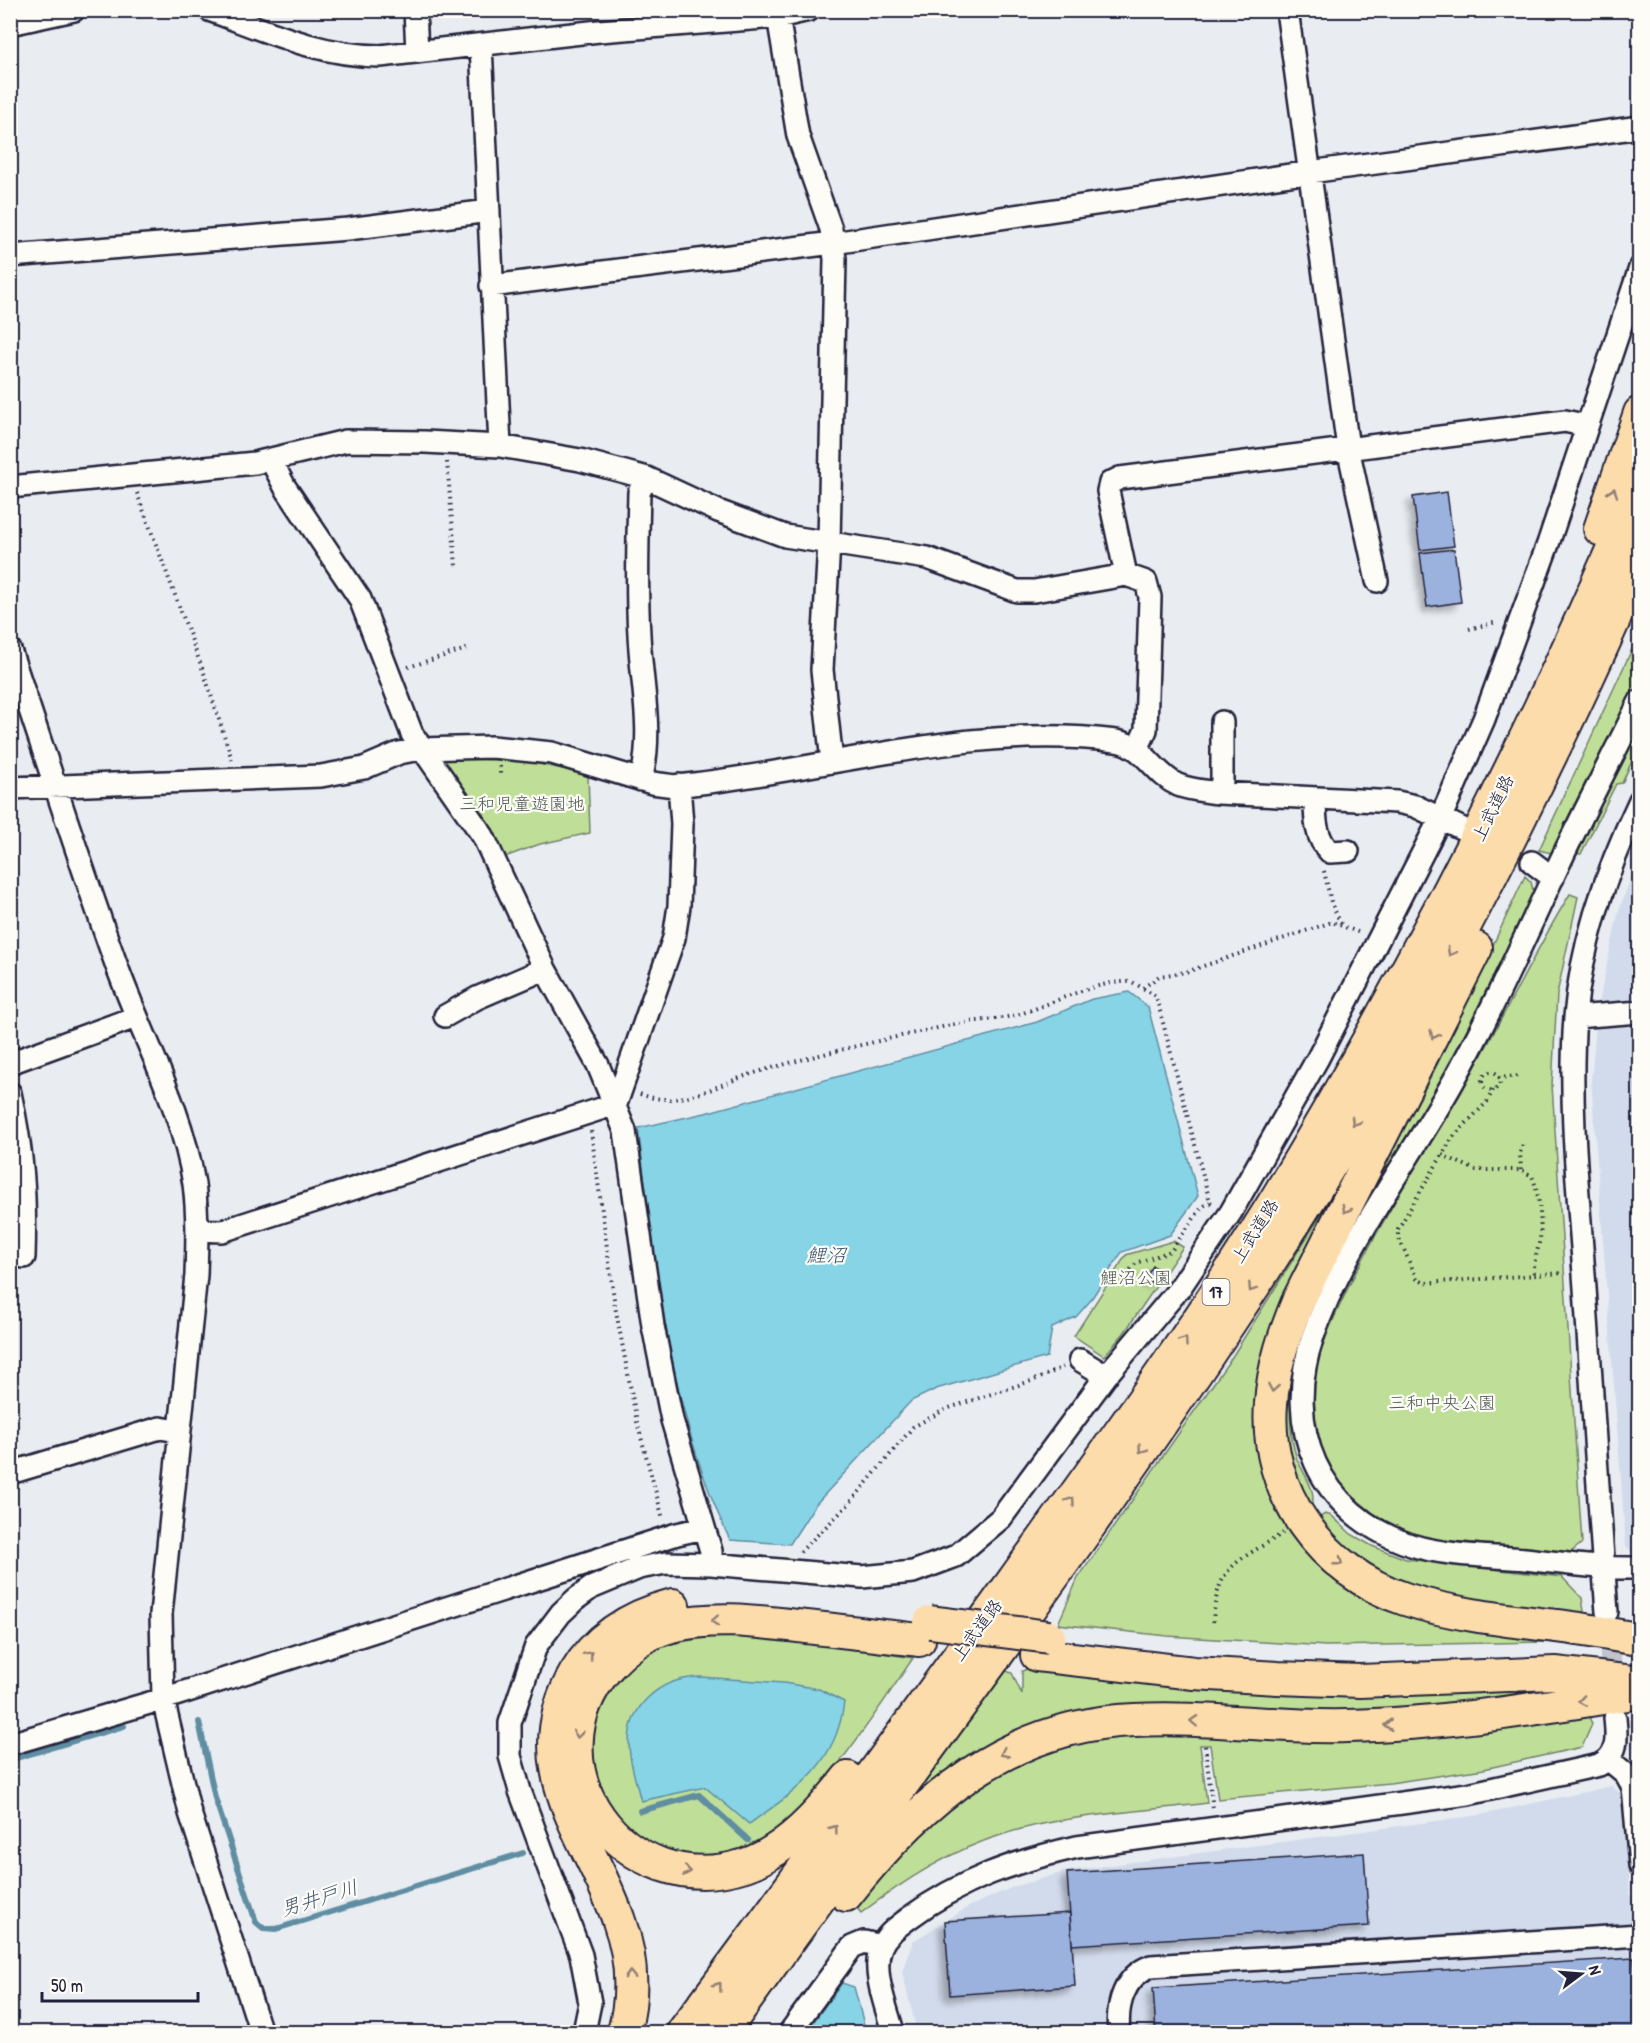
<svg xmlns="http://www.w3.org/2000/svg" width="1650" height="2043" font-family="'Patrick Hand','Klee One',sans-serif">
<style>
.built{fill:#d2dbec}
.green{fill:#bfdf98;stroke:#70806a;stroke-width:1.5}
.water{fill:#87d4e6;stroke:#5f8da2;stroke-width:1.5}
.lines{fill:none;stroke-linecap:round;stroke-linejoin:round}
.stream{stroke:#5f8da2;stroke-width:6}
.building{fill:#9bb2df;stroke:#22223b;stroke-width:1.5;filter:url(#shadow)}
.minor-tunnel{stroke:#c1c4cd;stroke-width:21;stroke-dasharray:21 10;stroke-linecap:butt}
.minor-casing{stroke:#22223b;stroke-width:26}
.highway-casing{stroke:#22223b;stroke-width:36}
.path{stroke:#22223b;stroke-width:4;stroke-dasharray:1.5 4.5;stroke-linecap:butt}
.minor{stroke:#fdfcf7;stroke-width:21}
.highway{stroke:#fddcac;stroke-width:32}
.highway-bridge-casing{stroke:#22223b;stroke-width:36;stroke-linecap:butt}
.highway-bridge{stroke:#fddcac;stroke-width:32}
.oneway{stroke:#907f74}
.labels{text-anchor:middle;stroke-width:4.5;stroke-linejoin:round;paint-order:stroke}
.shield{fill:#fdfcf7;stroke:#646373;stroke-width:1.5}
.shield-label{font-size:16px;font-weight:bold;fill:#22223b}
.park-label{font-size:18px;fill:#515b57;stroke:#fdfcf7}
.street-label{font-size:18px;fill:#22223b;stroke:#fdfcf7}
.water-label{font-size:20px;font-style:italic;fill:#40576e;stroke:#fdfcf7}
</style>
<defs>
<filter id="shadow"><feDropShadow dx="-5.5" dy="5.5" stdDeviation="3" flood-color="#0004"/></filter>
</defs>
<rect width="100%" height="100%" fill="#e9edf2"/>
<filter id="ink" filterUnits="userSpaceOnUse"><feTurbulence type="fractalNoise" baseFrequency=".0167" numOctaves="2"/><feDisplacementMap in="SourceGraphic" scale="12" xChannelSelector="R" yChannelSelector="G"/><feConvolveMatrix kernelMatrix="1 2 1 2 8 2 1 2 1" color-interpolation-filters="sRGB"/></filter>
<g filter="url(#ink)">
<path class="built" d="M 1639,856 L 1639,1559 L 1626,1547 L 1591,1080 L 1597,1015 L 1603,982 L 1619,910 Z
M 1612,1786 L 1622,1795 L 1625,1803 L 1630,1896 L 1639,1896 L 1639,2032 L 917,2032 L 902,1972 L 913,1941 L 970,1906 L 1013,1887 L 1067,1871 L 1480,1815 Z"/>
<path class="green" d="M 1639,634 L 1639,685 L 1557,851 L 1551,853 L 1539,850 Z
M 1639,724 L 1639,746 L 1622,783 L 1616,784 L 1581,854 L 1575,854 Z
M 441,758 L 523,761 L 588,774 L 590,833 L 540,844 L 502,858 Z
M 1525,876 L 1531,882 L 1534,894 L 1448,1067 L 1349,1244 L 1296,1369 C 1290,1399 1287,1429 1297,1459 C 1302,1472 1320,1494 1310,1507 L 1296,1480 L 1287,1443 L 1287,1389 L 1294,1355 L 1314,1304 L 1440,1059 Z
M 1570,894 L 1578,897 L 1557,994 L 1552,1085 L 1582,1543 L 1571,1552 L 1430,1539 C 1388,1528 1354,1509 1332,1472 C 1318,1449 1311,1423 1313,1395 C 1315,1354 1333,1320 1350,1284 C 1384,1216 1424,1153 1463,1088 C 1501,1024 1531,957 1570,894 Z
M 1346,1175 L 1260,1381 L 1321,1565 L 1549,1635 L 1549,1642 L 1326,1646 L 1167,1636 L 1058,1624 L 1078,1578 L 1232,1357 Z
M 1173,1241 L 1183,1247 L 1124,1333 L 1104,1356 L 1074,1336 L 1126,1255 Z
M 1325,1514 L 1332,1516 L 1351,1534 L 1372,1546 L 1406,1559 L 1562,1577 L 1582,1598 L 1584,1612 C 1507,1611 1400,1600 1341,1547 C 1332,1539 1325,1528 1317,1519 Z
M 742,1635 L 801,1640 L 913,1658 C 881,1706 809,1816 759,1842 C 672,1886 565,1812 598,1715 C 605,1695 620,1672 637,1660 C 668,1639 707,1638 742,1635 Z
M 1027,1669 C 1206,1693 1369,1701 1550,1687 L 1552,1695 L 1440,1712 L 1159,1711 L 910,1803 L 1006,1671 L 1012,1673 L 1022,1695 L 1022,1671 Z
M 1588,1714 L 1592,1724 L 1582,1747 L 1484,1769 L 1390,1783 L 1218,1799 L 1210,1745 L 1200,1745 L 1207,1803 C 1142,1812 1065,1814 1004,1834 C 951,1850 905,1880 861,1913 L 856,1907 C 881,1875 907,1842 936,1815 C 1001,1756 1091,1731 1176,1733 C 1229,1735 1282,1744 1335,1743 C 1420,1743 1504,1728 1588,1714 Z
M 1633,1721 L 1639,1723 L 1639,1793 Z"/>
<path class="water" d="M 1129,992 L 1148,1007 L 1198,1196 L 1170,1235 L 1122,1252 L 1090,1301 L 1076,1317 L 1052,1328 L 1047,1357 L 936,1389 L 911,1401 L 815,1505 L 790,1544 L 730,1540 C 669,1414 656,1265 638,1128 L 705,1113 L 1037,1022 L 1092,999 Z
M 701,1677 L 784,1683 L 819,1689 L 844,1702 C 837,1764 796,1791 749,1824 L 705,1787 L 641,1801 C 637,1786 632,1770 630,1755 C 623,1708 658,1678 701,1677 Z
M 842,1983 L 854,1987 L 866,2032 L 806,2032 Z"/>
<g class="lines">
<path class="stream" d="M 199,1722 L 215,1798 L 256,1922 L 263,1928 L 276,1929 L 523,1853
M 10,1760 L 124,1726
M 640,1811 L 699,1795 L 748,1840"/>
</g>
<path class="building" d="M 1447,492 L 1454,546 L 1420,550 L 1413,497 Z
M 1454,549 L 1461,602 L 1427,607 L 1420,553 Z
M 1153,1266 L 1161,1271 L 1153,1283 L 1145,1278 Z
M 1364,1853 L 1369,1926 L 1072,1945 L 1067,1873 Z
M 1070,1913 L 1075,1986 L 950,1995 L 945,1921 Z
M 1634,1958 L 1639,2032 L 1156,2032 L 1153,1988 Z"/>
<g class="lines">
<path class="minor-tunnel" d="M 1608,1621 L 1613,1692"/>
<defs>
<path id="minor" d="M 209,10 C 267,31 317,55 380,56 L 599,31 L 778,17 L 809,10
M 415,10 L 417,52
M 777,10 L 798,136 L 831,229 L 835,259 L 829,542 L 822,670 L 832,762
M 1287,10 L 1348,448 L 1377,581
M 10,24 L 74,10
M 481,45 L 500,446
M 10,256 L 348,229 L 489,211
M 491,286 L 833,243 L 1310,172 L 1640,127
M 271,460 L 285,487 L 360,599 L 412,734 L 483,836 L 545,969 L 598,1065 L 625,1131 L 653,1326 L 672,1420 L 711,1551 L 711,1564
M 10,487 L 255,463 L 346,441 L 425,442 L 500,446 L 580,460 L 647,478 L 718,511 L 785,536 L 927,558 L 1017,591 L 1034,591 L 1126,575 L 1146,582 L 1150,597 L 1146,730 L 1137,749
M 1126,575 L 1108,491 L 1110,483 L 1120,478 L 1565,421 L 1587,426
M 10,650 C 45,754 78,858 115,961 C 141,1035 182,1106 194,1184 C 198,1215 197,1245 196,1275 L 161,1614 L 163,1699 L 190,1813 L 261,2032
M 1640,701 C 1613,756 1585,809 1559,864 C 1525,937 1492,1011 1453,1082 C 1406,1166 1345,1244 1313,1336 C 1282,1427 1318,1514 1411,1545 C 1446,1556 1488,1556 1525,1559 C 1563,1563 1601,1569 1640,1568
M 641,780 C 654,732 641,683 639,634 C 636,587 638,539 639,492 L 647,478
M 10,788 L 321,776 L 364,768 L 399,753 L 421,749 L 492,747 L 552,753 L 652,783 L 675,786 C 821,772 969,722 1116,741 C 1144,745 1154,774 1178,785 C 1190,790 1205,791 1218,793 L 1397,802 L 1415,806 L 1463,829
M 1218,793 L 1222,781 L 1222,722
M 1315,798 C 1315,817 1315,838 1330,852 L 1348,851
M 1532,862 L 1553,878
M 445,1016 L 477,998 L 545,969
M 1575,1017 L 1640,1012
M 10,1063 L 136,1017
M 10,1093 C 23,1152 26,1196 24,1257
M 197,1230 L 222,1231 L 616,1104 L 674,938 L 679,906 L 682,824 L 679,785
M 1080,1360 L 1106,1376
M 10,1473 L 160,1428 L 178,1431
M 1607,1612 C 1599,1509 1593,1406 1586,1303 C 1580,1208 1568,1112 1575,1017 C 1581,943 1608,867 1640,800
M 10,1744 L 163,1699 L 677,1534 L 704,1528
M 1609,1760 L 1626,1774 L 1633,1787 L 1640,1865
M 584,2032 L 590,2003 L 581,1955 L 520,1791 L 510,1756 L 510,1723 L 536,1646 L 561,1613 L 576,1599 L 591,1588 L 639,1568 L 666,1563 L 711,1564 L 862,1577 L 913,1572 L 956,1556 L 1001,1518 L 1106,1376 L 1179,1289 L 1231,1212 L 1318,1058 L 1441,817 L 1484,719 L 1548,544 L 1640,268
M 790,2032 L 852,1947 L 864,1942 L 881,1946
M 893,2032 C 887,2008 871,1972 881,1947 C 886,1934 899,1926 909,1918 C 960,1880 1016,1861 1077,1847 L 1468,1794 L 1599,1765 C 1619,1755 1617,1738 1615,1718
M 1119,2032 C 1116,2005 1124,1976 1151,1966 L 1640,1935"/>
<path id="highway" d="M 1600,529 L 1640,413
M 1476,948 L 1299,1299 C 1285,1333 1273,1367 1271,1404 C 1264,1492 1322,1572 1405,1599 C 1455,1615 1506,1620 1557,1626 C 1584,1629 1611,1635 1638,1639
M 1037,1655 L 1194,1673 L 1278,1678 L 1360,1681 L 1555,1673 L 1633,1682
M 848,1778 C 821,1812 787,1851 745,1865 C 624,1904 524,1766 607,1668 C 624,1648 646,1633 671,1626 C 716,1615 761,1622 806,1627 C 844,1631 882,1636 919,1640
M 846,1895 C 920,1800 1008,1725 1134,1720 C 1205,1716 1276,1728 1347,1726 C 1446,1724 1542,1708 1640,1692
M 624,2032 C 634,1995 632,1957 619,1921 C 590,1836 521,1768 575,1674 C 597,1636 631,1616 673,1605
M 683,2032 C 794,1883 904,1732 1013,1581 C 1104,1455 1197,1329 1278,1196 C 1416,967 1536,731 1640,485
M 723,2032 C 907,1774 1101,1522 1274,1255 C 1361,1120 1439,979 1511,836 C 1556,745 1601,653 1640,559"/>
</defs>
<use href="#minor" class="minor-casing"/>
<use href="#highway" class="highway-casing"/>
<path class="path" d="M 447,462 L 456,566
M 137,493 L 205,676 L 232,760
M 1469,629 L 1497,622
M 408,667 L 470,648
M 500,766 L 500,777
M 1324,871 L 1331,902 L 1341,924
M 1143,988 L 1159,976 L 1186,972 L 1332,922 L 1360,933
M1482 1081a9 9 0 1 1 18 0a9 9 0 1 1-18 0Z
M 1498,1078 L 1519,1076
M 1493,1090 L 1487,1102 L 1453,1137 L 1398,1229 L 1398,1236 L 1417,1279 L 1425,1283 L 1564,1273
M 640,1094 C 679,1109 712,1087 748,1075 C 816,1054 887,1039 956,1024 C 978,1020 1002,1020 1023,1013 C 1056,1002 1097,980 1132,982 L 1156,996 L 1210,1202 L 1214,1204
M 591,1131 L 615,1306 L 637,1422 L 663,1519
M 1442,1155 L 1476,1170 L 1521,1170 L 1532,1176 C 1539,1192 1542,1221 1540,1238 C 1538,1251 1533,1261 1534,1275
M 1521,1170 L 1520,1153 L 1523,1144
M 1123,1279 L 1136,1263 L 1171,1251 L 1202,1207 L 1210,1202
M 800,1552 L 849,1504 L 913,1427 L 946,1409 L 1040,1378 L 1063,1367
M 1213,1622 C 1217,1563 1237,1563 1283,1533
M 1205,1746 L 1213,1809"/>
<use href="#minor" class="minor"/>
<use href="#highway" class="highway"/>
<defs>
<path id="highway-bridge" d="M 930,1622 L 1049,1637"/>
</defs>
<use href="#highway-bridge" class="highway-bridge-casing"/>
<use href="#highway-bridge" class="highway-bridge"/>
</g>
<defs><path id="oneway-chevron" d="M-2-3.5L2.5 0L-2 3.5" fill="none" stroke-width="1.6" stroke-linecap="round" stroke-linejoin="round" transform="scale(1.5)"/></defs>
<g class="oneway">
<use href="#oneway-chevron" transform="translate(1613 492) rotate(-71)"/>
<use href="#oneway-chevron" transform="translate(1451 952) rotate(119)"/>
<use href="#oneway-chevron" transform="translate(1434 1035) rotate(116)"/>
<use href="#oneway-chevron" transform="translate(1355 1122) rotate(120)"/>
<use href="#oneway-chevron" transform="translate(1346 1209) rotate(118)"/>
<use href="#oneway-chevron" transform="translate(1252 1288) rotate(123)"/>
<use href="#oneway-chevron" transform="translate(1184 1341) rotate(-55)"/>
<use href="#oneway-chevron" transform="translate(1273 1388) rotate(99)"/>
<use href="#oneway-chevron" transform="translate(1142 1449) rotate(125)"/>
<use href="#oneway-chevron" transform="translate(1071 1501) rotate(-54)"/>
<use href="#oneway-chevron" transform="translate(1339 1562) rotate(38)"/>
<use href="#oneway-chevron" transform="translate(715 1621) rotate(177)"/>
<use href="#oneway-chevron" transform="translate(589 1655) rotate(-50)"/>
<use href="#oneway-chevron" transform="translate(1582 1701) rotate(171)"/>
<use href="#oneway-chevron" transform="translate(1194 1721) rotate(-177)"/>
<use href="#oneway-chevron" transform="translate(1388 1725) rotate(177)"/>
<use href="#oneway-chevron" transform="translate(578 1734) rotate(97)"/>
<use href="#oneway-chevron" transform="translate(1004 1753) rotate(155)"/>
<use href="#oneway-chevron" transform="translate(834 1829) rotate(-53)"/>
<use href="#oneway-chevron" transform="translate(687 1871) rotate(9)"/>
<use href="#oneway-chevron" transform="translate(630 1975) rotate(-92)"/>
<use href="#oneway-chevron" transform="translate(718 1986) rotate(-53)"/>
</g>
</g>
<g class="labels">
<rect class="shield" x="1202.5" y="1279" width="27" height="26" rx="4.5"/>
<g class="shield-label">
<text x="1216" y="1298">17</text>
</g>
<g class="park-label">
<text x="522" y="810">三和児童遊園地</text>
<text x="1136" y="1284">鯉沼公園</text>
<text x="1442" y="1409">三和中央公園</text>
</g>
<g class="street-label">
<text transform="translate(1493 808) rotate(-64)" y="6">上武道路</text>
<text transform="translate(1255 1231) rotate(-58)" y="6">上武道路</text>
<text transform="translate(977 1630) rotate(-54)" y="6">上武道路</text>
</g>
<g class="water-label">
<text x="826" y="1262">鯉沼</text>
<text transform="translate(319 1898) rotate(-17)" y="7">男井戸川</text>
</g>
</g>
<rect width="1650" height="2043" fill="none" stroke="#fdfcf7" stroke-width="36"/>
<rect x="18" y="18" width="1614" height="2007" fill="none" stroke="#22223b" stroke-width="2" filter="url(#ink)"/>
<g transform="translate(1581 1974) rotate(74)" stroke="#fdfcf7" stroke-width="4.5" paint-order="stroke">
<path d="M0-4.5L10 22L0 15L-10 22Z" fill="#22223b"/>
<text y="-9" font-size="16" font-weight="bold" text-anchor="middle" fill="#22223b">N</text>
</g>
<path d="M42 1992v9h156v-9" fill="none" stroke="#22223b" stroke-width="3"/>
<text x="51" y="1992" font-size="18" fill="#22223b" stroke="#fdfcf7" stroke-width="4.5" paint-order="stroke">50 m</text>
</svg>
